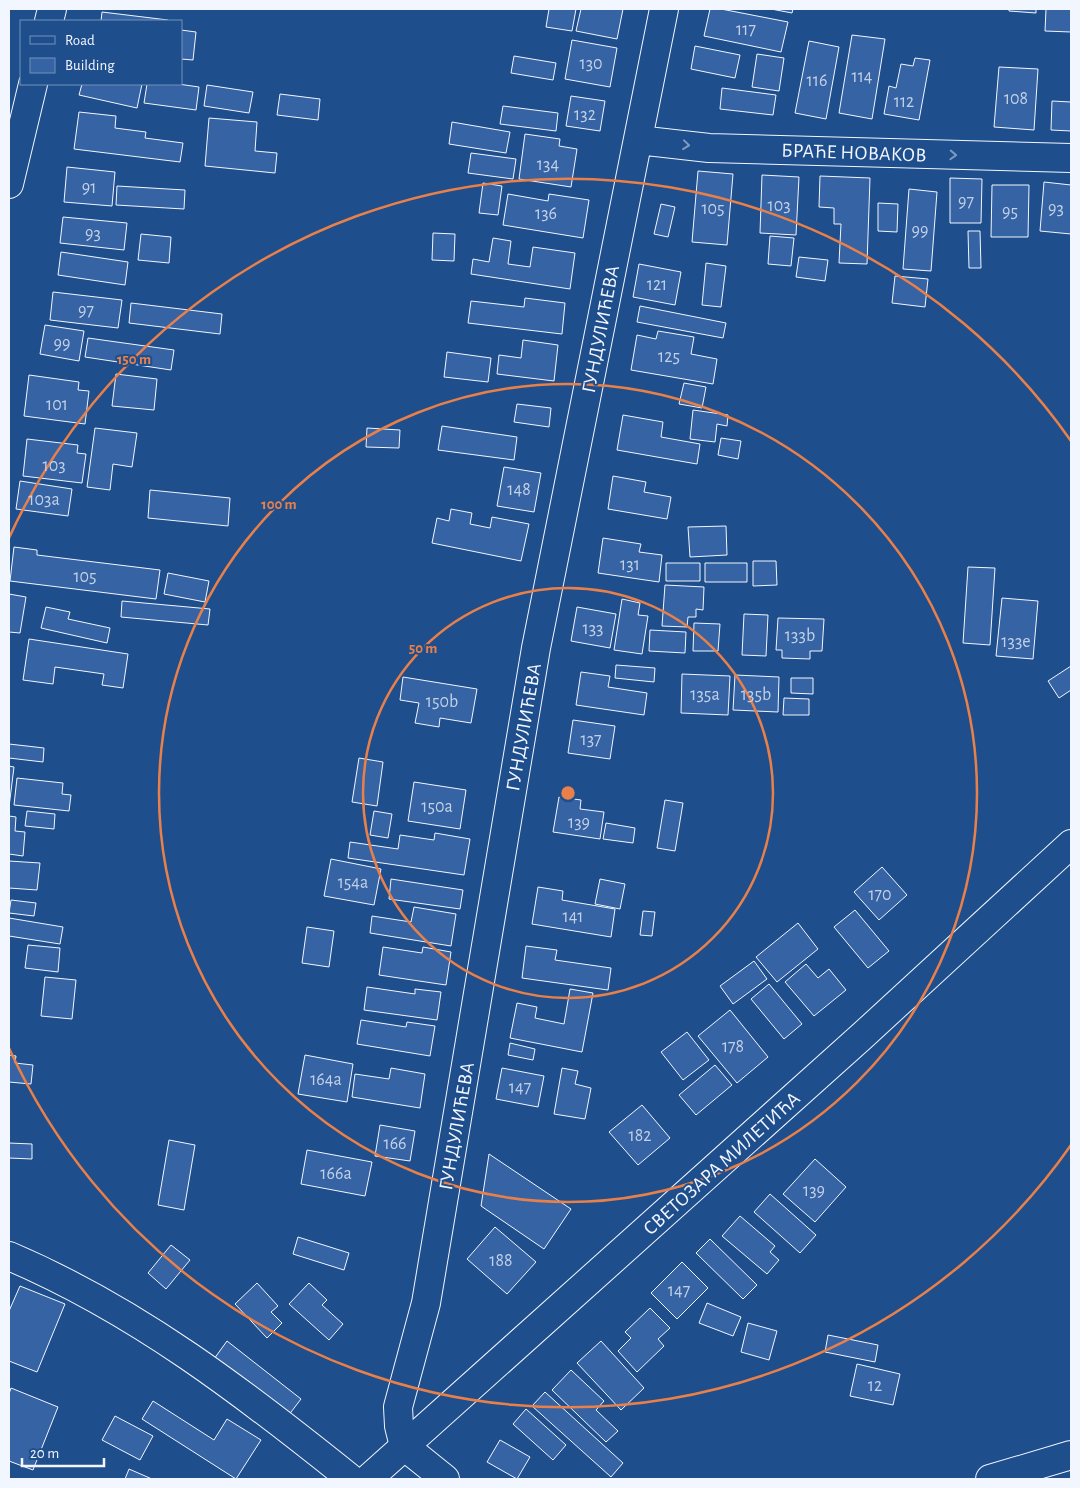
<svg xmlns="http://www.w3.org/2000/svg" width="1080" height="1488" font-family="'Alegreya Sans',sans-serif">
<style>
.building{fill:#3563a3;stroke:#f2f6ff}
.lines{fill:none;stroke-linecap:round;stroke-linejoin:round}
.minor-casing{stroke:#f2f6ff;stroke-width:30}
.major-casing{stroke:#f2f6ff;stroke-width:30}
.minor{stroke:#1f4e8c;stroke-width:28}
.major{stroke:#1f4e8c;stroke-width:28}
.oneway{stroke:#7e9ac0}
.ring{fill:none;stroke:#ea8049;stroke-width:2.5}
.labels{text-anchor:middle;stroke-width:4;stroke-linejoin:round;paint-order:stroke}
.number-label{font-size:18px;fill:#c3d1e8}
.street-label{font-size:20px;fill:#f2f6ff;stroke:#1f4e8c}
.centre{fill:#ea8049;stroke:#1f4e8c;stroke-width:2.5}
.ring-label{font-size:15px;text-anchor:middle;font-weight:bold;fill:#ea8049;stroke:#1f4e8c;stroke-width:4;stroke-linejoin:round;paint-order:stroke}
</style>
<rect width="100%" height="100%" fill="#1f4e8c"/>
<path class="building" d="M 549,9 L 576,9 L 572,31 L 546,27 Z
M 581,9 L 623,9 L 617,39 L 576,31 Z
M 710,9 L 721,9 L 788,22 L 781,52 L 704,36 Z
M 771,9 L 793,9 L 792,13 Z
M 1009,9 L 1036,9 L 1036,13 L 1009,11 Z
M 1046,9 L 1071,9 L 1071,32 L 1045,31 Z
M 102,12 L 168,20 L 168,21 L 101,21 Z
M 181,30 L 196,32 L 193,60 L 181,59 Z
M 852,35 L 885,39 L 872,119 L 839,113 Z
M 572,40 L 617,48 L 610,87 L 565,79 Z
M 809,41 L 839,47 L 826,119 L 795,113 Z
M 695,46 L 740,55 L 735,78 L 691,69 Z
M 757,54 L 784,58 L 779,91 L 752,87 Z
M 514,56 L 556,63 L 553,80 L 511,73 Z
M 915,58 L 930,60 L 919,120 L 884,114 L 889,86 L 896,88 L 901,64 L 913,66 Z
M 999,67 L 1038,69 L 1034,130 L 994,127 Z
M 82,84 L 142,84 L 137,108 L 79,95 Z
M 147,84 L 178,84 L 199,87 L 196,110 L 144,103 Z
M 207,85 L 253,92 L 249,113 L 204,106 Z
M 722,88 L 776,95 L 773,115 L 720,109 Z
M 280,94 L 320,99 L 318,120 L 277,115 Z
M 571,96 L 605,101 L 600,131 L 566,126 Z
M 1052,101 L 1071,102 L 1071,131 L 1051,130 Z
M 503,106 L 558,113 L 556,131 L 500,124 Z
M 79,112 L 116,116 L 115,128 L 146,132 L 145,138 L 183,143 L 180,162 L 74,149 Z
M 209,118 L 257,122 L 255,151 L 277,153 L 275,173 L 205,166 Z
M 452,122 L 510,132 L 506,153 L 449,144 Z
M 525,134 L 560,139 L 559,146 L 577,149 L 571,187 L 519,179 Z
M 471,153 L 516,159 L 513,179 L 468,173 Z
M 67,167 L 115,172 L 112,206 L 64,202 Z
M 698,171 L 733,174 L 727,245 L 692,242 Z
M 762,175 L 799,177 L 796,235 L 760,233 Z
M 820,176 L 870,178 L 867,264 L 839,263 L 841,224 L 834,224 L 834,208 L 819,207 Z
M 950,178 L 982,179 L 981,223 L 950,223 Z
M 1044,182 L 1071,185 L 1071,234 L 1040,231 Z
M 483,183 L 502,186 L 498,215 L 479,213 Z
M 992,185 L 1029,185 L 1028,237 L 991,237 Z
M 117,186 L 185,190 L 184,209 L 116,205 Z
M 909,189 L 937,192 L 931,271 L 903,269 Z
M 508,194 L 548,201 L 549,194 L 589,200 L 583,238 L 503,225 Z
M 878,203 L 898,204 L 897,232 L 878,231 Z
M 661,204 L 675,207 L 668,237 L 654,234 Z
M 63,217 L 127,223 L 124,250 L 60,243 Z
M 968,231 L 980,231 L 981,268 L 969,268 Z
M 433,233 L 455,234 L 454,261 L 432,260 Z
M 141,234 L 171,237 L 169,263 L 138,260 Z
M 770,236 L 794,238 L 791,266 L 768,264 Z
M 493,238 L 511,241 L 508,264 L 530,267 L 533,247 L 575,253 L 570,289 L 471,274 L 473,259 L 489,262 Z
M 61,252 L 128,262 L 125,285 L 58,275 Z
M 799,257 L 828,260 L 825,281 L 796,277 Z
M 706,263 L 726,266 L 721,307 L 702,305 Z
M 639,264 L 681,272 L 675,305 L 633,297 Z
M 895,276 L 928,279 L 925,307 L 892,303 Z
M 53,292 L 122,300 L 118,328 L 50,320 Z
M 525,298 L 565,303 L 562,334 L 468,323 L 471,301 L 524,307 Z
M 131,303 L 222,314 L 220,334 L 129,323 Z
M 640,306 L 726,323 L 723,338 L 637,322 Z
M 45,325 L 84,331 L 79,361 L 40,354 Z
M 658,331 L 694,337 L 691,354 L 717,359 L 713,384 L 631,370 L 637,335 L 656,339 Z
M 88,338 L 174,350 L 171,370 L 85,357 Z
M 523,340 L 558,345 L 554,381 L 497,374 L 499,355 L 521,358 Z
M 447,352 L 491,358 L 488,382 L 444,377 Z
M 116,374 L 157,379 L 154,410 L 112,406 Z
M 29,375 L 79,382 L 78,390 L 89,391 L 85,424 L 24,416 Z
M 684,383 L 706,387 L 702,408 L 679,404 Z
M 517,404 L 551,408 L 549,427 L 514,422 Z
M 693,410 L 728,415 L 727,426 L 717,424 L 715,442 L 690,439 Z
M 623,415 L 663,422 L 661,437 L 700,444 L 697,464 L 617,450 Z
M 442,426 L 517,437 L 514,460 L 438,450 Z
M 95,428 L 137,433 L 132,467 L 113,464 L 110,490 L 87,487 Z
M 367,428 L 400,430 L 399,448 L 366,447 Z
M 721,438 L 741,441 L 738,459 L 718,455 Z
M 27,439 L 78,445 L 77,453 L 86,454 L 82,483 L 23,476 Z
M 504,467 L 541,473 L 534,512 L 497,506 Z
M 613,476 L 646,482 L 644,492 L 671,497 L 667,519 L 608,509 Z
M 20,481 L 72,489 L 68,516 L 16,509 Z
M 150,490 L 230,498 L 228,526 L 148,518 Z
M 451,509 L 472,513 L 470,524 L 490,528 L 492,517 L 529,524 L 521,561 L 432,543 L 437,518 L 449,521 Z
M 726,526 L 727,555 L 690,557 L 688,527 Z
M 603,538 L 641,544 L 639,552 L 662,555 L 659,582 L 598,573 Z
M 14,547 L 37,550 L 37,555 L 160,570 L 156,599 L 10,581 Z
M 753,561 L 776,561 L 777,585 L 753,586 Z
M 666,563 L 700,563 L 700,581 L 666,581 Z
M 705,563 L 747,563 L 747,582 L 705,582 Z
M 968,567 L 995,568 L 990,645 L 963,643 Z
M 168,573 L 209,581 L 205,602 L 164,594 Z
M 665,585 L 704,587 L 703,610 L 696,609 L 696,617 L 688,617 L 687,627 L 662,626 Z
M 9,594 L 26,597 L 20,633 L 9,632 Z
M 1002,598 L 1038,601 L 1033,659 L 996,656 Z
M 622,599 L 640,603 L 638,615 L 648,616 L 642,654 L 614,650 Z
M 122,601 L 210,609 L 208,625 L 121,617 Z
M 46,607 L 70,612 L 68,619 L 110,628 L 107,643 L 41,628 Z
M 577,607 L 616,614 L 610,648 L 571,641 Z
M 744,614 L 768,615 L 766,656 L 742,655 Z
M 778,618 L 824,619 L 822,651 L 810,651 L 810,659 L 782,658 L 782,650 L 776,650 Z
M 694,623 L 720,624 L 718,651 L 693,651 Z
M 650,630 L 686,632 L 685,653 L 649,651 Z
M 29,639 L 128,654 L 123,688 L 102,685 L 104,674 L 55,667 L 53,684 L 23,680 Z
M 616,665 L 655,668 L 654,682 L 615,678 Z
M 1071,666 L 1071,690 L 1059,698 L 1048,681 Z
M 581,672 L 610,676 L 608,687 L 647,693 L 644,715 L 576,705 Z
M 682,674 L 730,676 L 728,715 L 681,713 Z
M 735,675 L 779,677 L 778,712 L 733,710 Z
M 403,677 L 477,689 L 471,723 L 440,718 L 439,727 L 415,723 L 419,703 L 400,700 Z
M 791,678 L 813,678 L 813,694 L 791,693 Z
M 784,698 L 809,699 L 809,715 L 783,715 Z
M 573,720 L 615,726 L 610,759 L 568,753 Z
M 9,744 L 44,748 L 43,762 L 9,758 Z
M 359,758 L 383,762 L 377,806 L 352,802 Z
M 9,766 L 14,767 L 9,807 Z
M 17,778 L 63,783 L 62,794 L 71,795 L 69,811 L 14,805 Z
M 414,782 L 466,790 L 460,829 L 408,821 Z
M 559,797 L 581,800 L 580,809 L 604,812 L 600,839 L 553,832 Z
M 665,800 L 683,803 L 675,851 L 657,848 Z
M 27,811 L 55,814 L 54,829 L 25,826 Z
M 374,811 L 392,814 L 388,838 L 370,835 Z
M 9,816 L 16,817 L 15,831 L 25,832 L 23,856 L 9,854 Z
M 606,823 L 635,828 L 633,843 L 603,839 Z
M 435,833 L 470,839 L 464,875 L 348,858 L 350,842 L 398,849 L 400,835 L 434,840 Z
M 331,859 L 381,869 L 374,905 L 324,896 Z
M 9,861 L 40,863 L 37,890 L 9,888 Z
M 882,867 L 907,895 L 879,920 L 854,892 Z
M 391,879 L 463,890 L 460,909 L 389,899 Z
M 600,879 L 625,884 L 620,909 L 595,904 Z
M 538,887 L 563,891 L 562,900 L 615,909 L 611,937 L 532,924 Z
M 11,900 L 36,903 L 34,916 L 9,913 Z
M 414,907 L 456,914 L 451,946 L 370,933 L 372,916 L 411,922 Z
M 855,910 L 889,951 L 868,968 L 834,927 Z
M 643,911 L 655,912 L 652,936 L 640,935 Z
M 9,918 L 63,927 L 60,944 L 9,936 Z
M 798,923 L 818,949 L 777,982 L 756,957 Z
M 307,927 L 334,931 L 329,967 L 302,963 Z
M 28,945 L 60,948 L 58,972 L 25,968 Z
M 526,946 L 557,950 L 555,960 L 611,968 L 608,990 L 522,978 Z
M 383,947 L 422,953 L 423,947 L 451,952 L 446,985 L 379,975 Z
M 754,961 L 767,979 L 733,1004 L 720,986 Z
M 806,964 L 818,978 L 829,969 L 846,990 L 814,1016 L 785,982 Z
M 45,977 L 76,980 L 72,1019 L 41,1016 Z
M 769,984 L 802,1024 L 784,1039 L 751,999 Z
M 367,987 L 415,994 L 415,989 L 441,992 L 437,1020 L 364,1010 Z
M 570,989 L 593,993 L 582,1052 L 510,1038 L 517,1003 L 537,1007 L 535,1018 L 564,1024 Z
M 730,1010 L 768,1057 L 737,1083 L 698,1036 Z
M 361,1020 L 406,1027 L 407,1022 L 435,1026 L 430,1056 L 357,1044 Z
M 687,1032 L 709,1060 L 683,1080 L 661,1052 Z
M 510,1043 L 535,1049 L 533,1060 L 508,1055 Z
M 9,1055 L 16,1056 L 15,1063 L 33,1065 L 31,1084 L 9,1082 Z
M 305,1055 L 353,1064 L 347,1102 L 298,1094 Z
M 715,1065 L 732,1085 L 696,1115 L 679,1095 Z
M 391,1068 L 425,1074 L 420,1108 L 352,1097 L 355,1074 L 389,1079 Z
M 502,1068 L 544,1076 L 538,1107 L 496,1099 Z
M 562,1068 L 578,1071 L 575,1084 L 591,1088 L 585,1119 L 554,1114 Z
M 642,1105 L 670,1138 L 638,1165 L 609,1132 Z
M 380,1125 L 415,1131 L 410,1161 L 375,1156 Z
M 169,1140 L 195,1145 L 184,1210 L 158,1205 Z
M 9,1143 L 32,1144 L 32,1159 L 9,1158 Z
M 307,1150 L 372,1162 L 365,1196 L 301,1184 Z
M 489,1154 L 571,1209 L 544,1249 L 481,1206 Z
M 815,1159 L 846,1187 L 815,1222 L 783,1194 Z
M 770,1194 L 816,1235 L 800,1253 L 754,1212 Z
M 740,1216 L 775,1246 L 770,1252 L 779,1260 L 767,1274 L 722,1236 Z
M 495,1227 L 536,1262 L 507,1294 L 467,1259 Z
M 298,1237 L 349,1253 L 344,1270 L 293,1254 Z
M 710,1239 L 757,1285 L 743,1299 L 696,1253 Z
M 171,1245 L 190,1260 L 166,1289 L 148,1273 Z
M 682,1262 L 708,1288 L 677,1319 L 651,1293 Z
M 257,1283 L 278,1306 L 271,1312 L 282,1323 L 267,1338 L 235,1304 Z
M 309,1283 L 327,1300 L 322,1305 L 343,1324 L 329,1340 L 289,1304 Z
M 20,1286 L 65,1304 L 37,1372 L 9,1361 L 9,1311 Z
M 707,1303 L 741,1317 L 733,1336 L 699,1323 Z
M 650,1308 L 670,1328 L 658,1339 L 664,1346 L 637,1372 L 618,1351 L 631,1338 L 625,1332 Z
M 748,1323 L 777,1331 L 769,1360 L 741,1352 Z
M 828,1335 L 878,1345 L 875,1362 L 825,1352 Z
M 227,1341 L 301,1399 L 288,1416 L 214,1359 Z
M 601,1341 L 644,1388 L 621,1410 L 577,1363 Z
M 857,1364 L 900,1374 L 893,1405 L 850,1396 Z
M 571,1370 L 604,1401 L 596,1410 L 618,1431 L 606,1442 L 552,1390 Z
M 11,1388 L 58,1407 L 33,1470 L 9,1461 L 9,1394 Z
M 545,1392 L 623,1463 L 611,1477 L 532,1406 Z
M 153,1401 L 214,1440 L 227,1419 L 261,1440 L 236,1479 L 142,1419 Z
M 526,1409 L 566,1445 L 553,1460 L 513,1424 Z
M 115,1416 L 153,1436 L 140,1460 L 102,1440 Z
M 500,1440 L 530,1457 L 517,1479 L 487,1462 Z
M 129,1469 L 152,1479 L 125,1479 Z"/>
<g class="lines">
<defs>
<path id="minor" d="M 49,21 L 52,9
M 638,140 L 709,148 L 1071,158
M 9,184 L 33,84
M 9,1256 C 136,1310 244,1393 351,1479
M 445,1479 L 404,1446 L 399,1426 L 398,1407 L 426,1303 L 536,648 L 664,9
M 990,1479 L 1071,1455"/>
<path id="major" d="M 368,1479 L 861,1037 L 1071,844"/>
</defs>
<use href="#minor" class="minor-casing"/>
<use href="#major" class="major-casing"/>
<use href="#minor" class="minor"/>
<use href="#major" class="major"/>
</g>
<defs><path id="oneway-chevron" d="M-2-3.5L2.5 0L-2 3.5" fill="none" stroke-width="1.6" stroke-linecap="round" stroke-linejoin="round" transform="scale(1.25)"/></defs>
<g class="oneway">
<use href="#oneway-chevron" transform="translate(686 145) rotate(6)"/>
<use href="#oneway-chevron" transform="translate(953 155) rotate(2)"/>
</g>
<g class="ring">
<circle cx="568" cy="793" r="205"/>
<circle cx="568" cy="793" r="409"/>
<path d="M1071 1145A614 614 0 0 1 9 1048M9 538A614 614 0 0 1 1071 441"/>
</g>
<g class="labels">
<g class="number-label">
<text x="746" y="35">117</text>
<text x="591" y="69">130</text>
<text x="862" y="82">114</text>
<text x="817" y="86">116</text>
<text x="1016" y="104">108</text>
<text x="904" y="107">112</text>
<text x="585" y="120">132</text>
<text x="548" y="170">134</text>
<text x="89" y="193">91</text>
<text x="966" y="207">97</text>
<text x="779" y="211">103</text>
<text x="713" y="214">105</text>
<text x="1056" y="214">93</text>
<text x="1010" y="217">95</text>
<text x="546" y="219">136</text>
<text x="920" y="236">99</text>
<text x="93" y="239">93</text>
<text x="657" y="290">121</text>
<text x="86" y="316">97</text>
<text x="62" y="349">99</text>
<text x="669" y="362">125</text>
<text x="57" y="410">101</text>
<text x="54" y="471">103</text>
<text x="519" y="495">148</text>
<text x="44" y="505">103a</text>
<text x="630" y="570">131</text>
<text x="85" y="582">105</text>
<text x="593" y="634">133</text>
<text x="800" y="641">133b</text>
<text x="1016" y="647">133e</text>
<text x="705" y="700">135a</text>
<text x="756" y="700">135b</text>
<text x="442" y="707">150b</text>
<text x="591" y="745">137</text>
<text x="437" y="812">150a</text>
<text x="579" y="828">139</text>
<text x="353" y="888">154a</text>
<text x="880" y="900">170</text>
<text x="573" y="922">141</text>
<text x="733" y="1052">178</text>
<text x="326" y="1085">164a</text>
<text x="520" y="1093">147</text>
<text x="640" y="1141">182</text>
<text x="395" y="1149">166</text>
<text x="336" y="1179">166a</text>
<text x="814" y="1196">139</text>
<text x="501" y="1266">188</text>
<text x="679" y="1296">147</text>
<text x="875" y="1391">12</text>
</g>
<g class="street-label">
<text transform="translate(854 152) rotate(2)" y="7">БРАЋЕ НОВАКОВ</text>
<text transform="translate(600 329) rotate(-79)" y="7">ГУНДУЛИЋЕВА</text>
<text transform="translate(523 727) rotate(-80)" y="7">ГУНДУЛИЋЕВА</text>
<text transform="translate(456 1126) rotate(-80)" y="7">ГУНДУЛИЋЕВА</text>
<text transform="translate(721 1163) rotate(-42)" y="7">СВЕТОЗАРА МИЛЕТИЋА</text>
</g>
</g>
<circle cx="568" cy="793" r="8" class="centre"/>
<g class="ring-label">
<text x="134" y="364">150 m</text>
<text x="279" y="509">100 m</text>
<text x="423" y="653">50 m</text>
</g>
<rect width="1080" height="1488" fill="none" stroke="#f2f6ff" stroke-width="20"/>
<rect x="20" y="20" width="162" height="65" fill="#1f4e8c" stroke="#7391ba"/>
<rect x="30" y="36" width="25" height="8" fill="#1f4e8c" stroke="#7391ba"/>
<text x="65" y="45" font-size="15" fill="#f2f6ff">Road</text>
<rect x="30" y="58" width="25" height="15" fill="#3563a3" stroke="#7391ba"/>
<text x="65" y="70" font-size="15" fill="#f2f6ff">Building</text>
<path d="M22 1458v8h82v-8" fill="none" stroke="#f2f6ff" stroke-width="2.5"/>
<text x="30" y="1458" font-size="15" fill="#f2f6ff" stroke="#1f4e8c" stroke-width="4" paint-order="stroke">20 m</text>
</svg>
